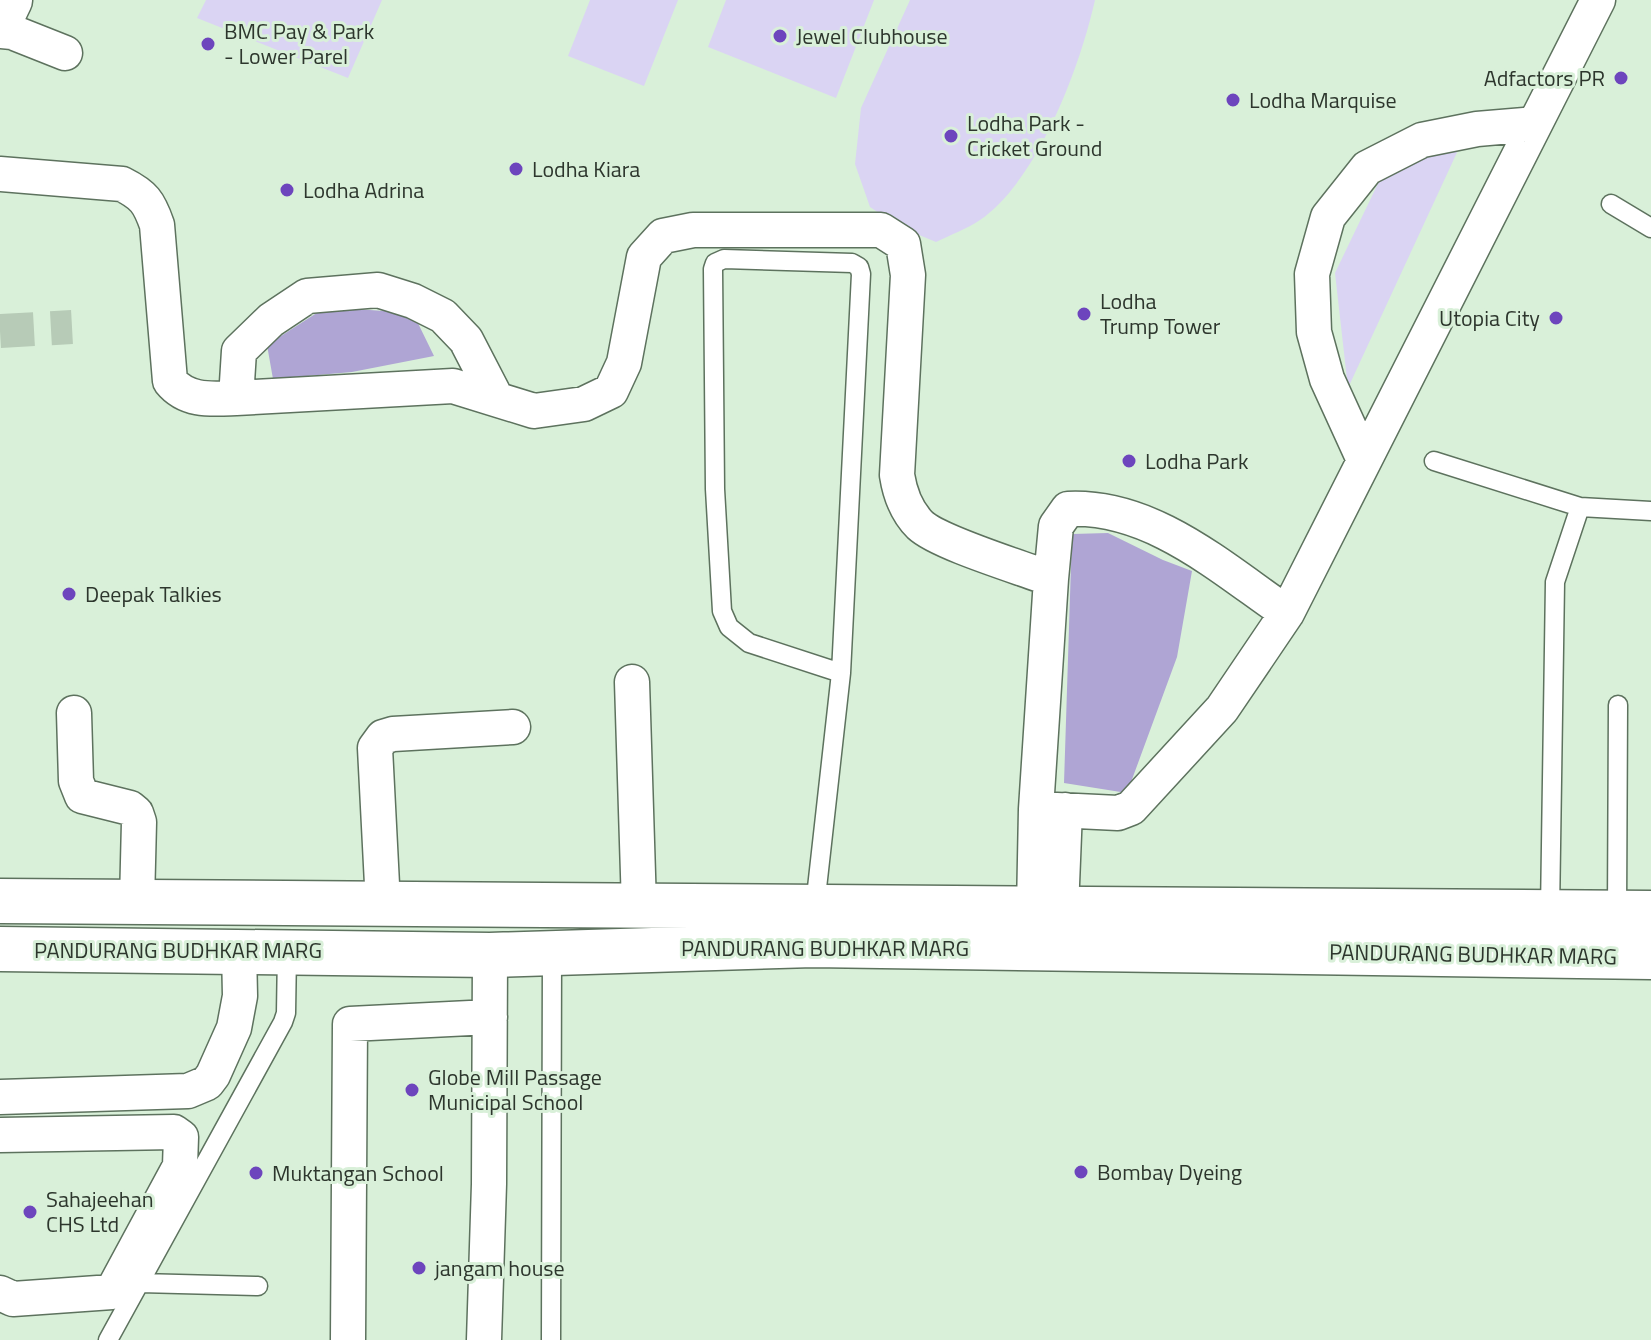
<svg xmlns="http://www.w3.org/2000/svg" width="1651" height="1340" font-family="'Titillium Web',sans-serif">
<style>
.green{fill:#dad4f3}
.water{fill:#afa5d4}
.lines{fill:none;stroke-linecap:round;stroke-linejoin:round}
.minor-tunnel{stroke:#b7cbb7;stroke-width:34;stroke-dasharray:34 17;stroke-linecap:butt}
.service-casing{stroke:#5d725e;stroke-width:21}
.minor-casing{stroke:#5d725e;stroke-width:37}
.secondary-casing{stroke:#5d725e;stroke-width:47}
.primary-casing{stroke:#5d725e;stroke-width:47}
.service{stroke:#fff;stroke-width:18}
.minor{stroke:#fff;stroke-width:34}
.secondary{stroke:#fff;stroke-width:44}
.primary{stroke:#fff;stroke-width:44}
.poi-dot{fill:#6d45bd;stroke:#d9f0d9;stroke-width:3}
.labels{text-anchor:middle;stroke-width:6;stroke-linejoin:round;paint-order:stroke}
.poi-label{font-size:22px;fill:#2d362d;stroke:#d9f0d9;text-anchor:start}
.street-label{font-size:22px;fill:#2d362d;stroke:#d9f0d9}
</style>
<rect width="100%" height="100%" fill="#d9f0d9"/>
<path class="green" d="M 206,0 L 382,0 L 348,78 L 197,18 Z
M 590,0 L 678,0 L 644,86 L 568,56 Z
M 726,0 L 874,0 L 836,98 L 708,47 Z
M 910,0 L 1095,0 C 1080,67 1038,180 980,220 C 967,229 950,235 936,242 L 900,227 L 870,207 L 855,164 L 861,108 Z
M 1460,146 L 1348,388 L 1335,273 L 1384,171 Z"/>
<path class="water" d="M 326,307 L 413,313 L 434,356 L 352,372 L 273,379 L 267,345 Z
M 1108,533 L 1163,560 L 1192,571 L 1177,657 L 1127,793 L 1064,783 L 1072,534 Z"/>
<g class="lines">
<path class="minor-tunnel" d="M 0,331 L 72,327"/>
<defs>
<path id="service" d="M 1611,204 L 1651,228
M 1434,461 L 1580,507 L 1651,511
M 815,906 L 841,673 L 861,274 L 859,267 L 852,263 L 724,259 L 715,263 L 713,269 L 715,489 L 722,611 L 729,627 L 749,643 L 841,673
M 1550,912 L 1555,582 L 1580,507
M 1617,913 L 1618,705
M 140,1283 L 258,1286
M 108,1340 L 283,1022 L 286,1013 L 287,952
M 551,1340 L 552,953"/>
<path id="minor" d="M 0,31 L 12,32 L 65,53
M 0,174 L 122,184 C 144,195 149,202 157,225 L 170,381 C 187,402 212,399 236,398
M 496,398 L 466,340 L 443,316 L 413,301 L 378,290 L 307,296 L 271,320 L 239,351 L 236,398 L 453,386 L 534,411 L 584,404 L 611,391 L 624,363 L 644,257 L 663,236 L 693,230 L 881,230 L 903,244 L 908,275 L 897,475 C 900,494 906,511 920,525 C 939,543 1023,568 1051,579
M 1364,460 L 1327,379 L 1314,332 L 1312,274 L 1328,217 L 1367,168 L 1422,140 L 1477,129 L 1535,124
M 632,682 L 639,906
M 74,713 L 76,781 L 82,796 L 130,808 L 136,813 L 139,822 L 137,902
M 1036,809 L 1118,813 L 1131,808 L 1222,709 L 1287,613 L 1598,0
M 383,904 L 375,748 L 383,737 L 393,734 L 513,727
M 1034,909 L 1036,809 L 1051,579 L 1056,526 L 1068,509 C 1152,505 1221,568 1287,613
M 1061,909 L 1065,810
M 0,1097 L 188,1091 L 207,1083 L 213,1075 L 234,1028 L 240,996 L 239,950
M 0,1135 L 174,1132 L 181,1137 L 180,1166 L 112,1292 L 13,1299 L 0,1293
M 348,1340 L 350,1024 L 490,1017
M 484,1340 L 489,1184 L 490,955"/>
<path id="secondary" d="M 0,901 L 1651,913
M 0,949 L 490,955 L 813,945 L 1651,957"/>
<path id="primary" d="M 0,21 L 10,0"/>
</defs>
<use href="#service" class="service-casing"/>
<use href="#minor" class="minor-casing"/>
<use href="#secondary" class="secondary-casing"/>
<use href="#primary" class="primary-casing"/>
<use href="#service" class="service"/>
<use href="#minor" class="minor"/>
<use href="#secondary" class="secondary"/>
<use href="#primary" class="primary"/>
</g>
<g class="poi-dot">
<circle cx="780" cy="36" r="8"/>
<circle cx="208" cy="44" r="8"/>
<circle cx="1621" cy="78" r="8"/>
<circle cx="1233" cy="100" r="8"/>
<circle cx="951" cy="136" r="8"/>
<circle cx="516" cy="169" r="8"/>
<circle cx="287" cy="190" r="8"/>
<circle cx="1084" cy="314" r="8"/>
<circle cx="1556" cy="318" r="8"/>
<circle cx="1129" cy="461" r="8"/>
<circle cx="69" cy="594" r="8"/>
<circle cx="412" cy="1090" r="8"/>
<circle cx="1081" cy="1172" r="8"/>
<circle cx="256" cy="1173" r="8"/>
<circle cx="30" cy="1212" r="8"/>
<circle cx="419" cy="1268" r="8"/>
</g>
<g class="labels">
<g class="poi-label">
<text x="224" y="39">BMC Pay &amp; Park<tspan x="224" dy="25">- Lower Parel</tspan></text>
<text x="796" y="44">Jewel Clubhouse</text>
<text x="1605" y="86" text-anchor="end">Adfactors PR</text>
<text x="1249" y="108">Lodha Marquise</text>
<text x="967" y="131">Lodha Park -<tspan x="967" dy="25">Cricket Ground</tspan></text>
<text x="532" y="177">Lodha Kiara</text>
<text x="303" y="198">Lodha Adrina</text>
<text x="1100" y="309">Lodha<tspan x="1100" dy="25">Trump Tower</tspan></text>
<text x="1540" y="326" text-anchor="end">Utopia City</text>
<text x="1145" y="469">Lodha Park</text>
<text x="85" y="602">Deepak Talkies</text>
<text x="428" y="1085">Globe Mill Passage<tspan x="428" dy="25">Municipal School</tspan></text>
<text x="1097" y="1180">Bombay Dyeing</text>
<text x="272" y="1181">Muktangan School</text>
<text x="46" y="1207">Sahajeehan<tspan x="46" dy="25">CHS Ltd</tspan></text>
<text x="435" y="1276">jangam house</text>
</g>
<g class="street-label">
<text x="825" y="956">PANDURANG BUDHKAR MARG</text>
<text x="178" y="958">PANDURANG BUDHKAR MARG</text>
<text transform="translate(1473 954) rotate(1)" y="8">PANDURANG BUDHKAR MARG</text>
</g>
</g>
</svg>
